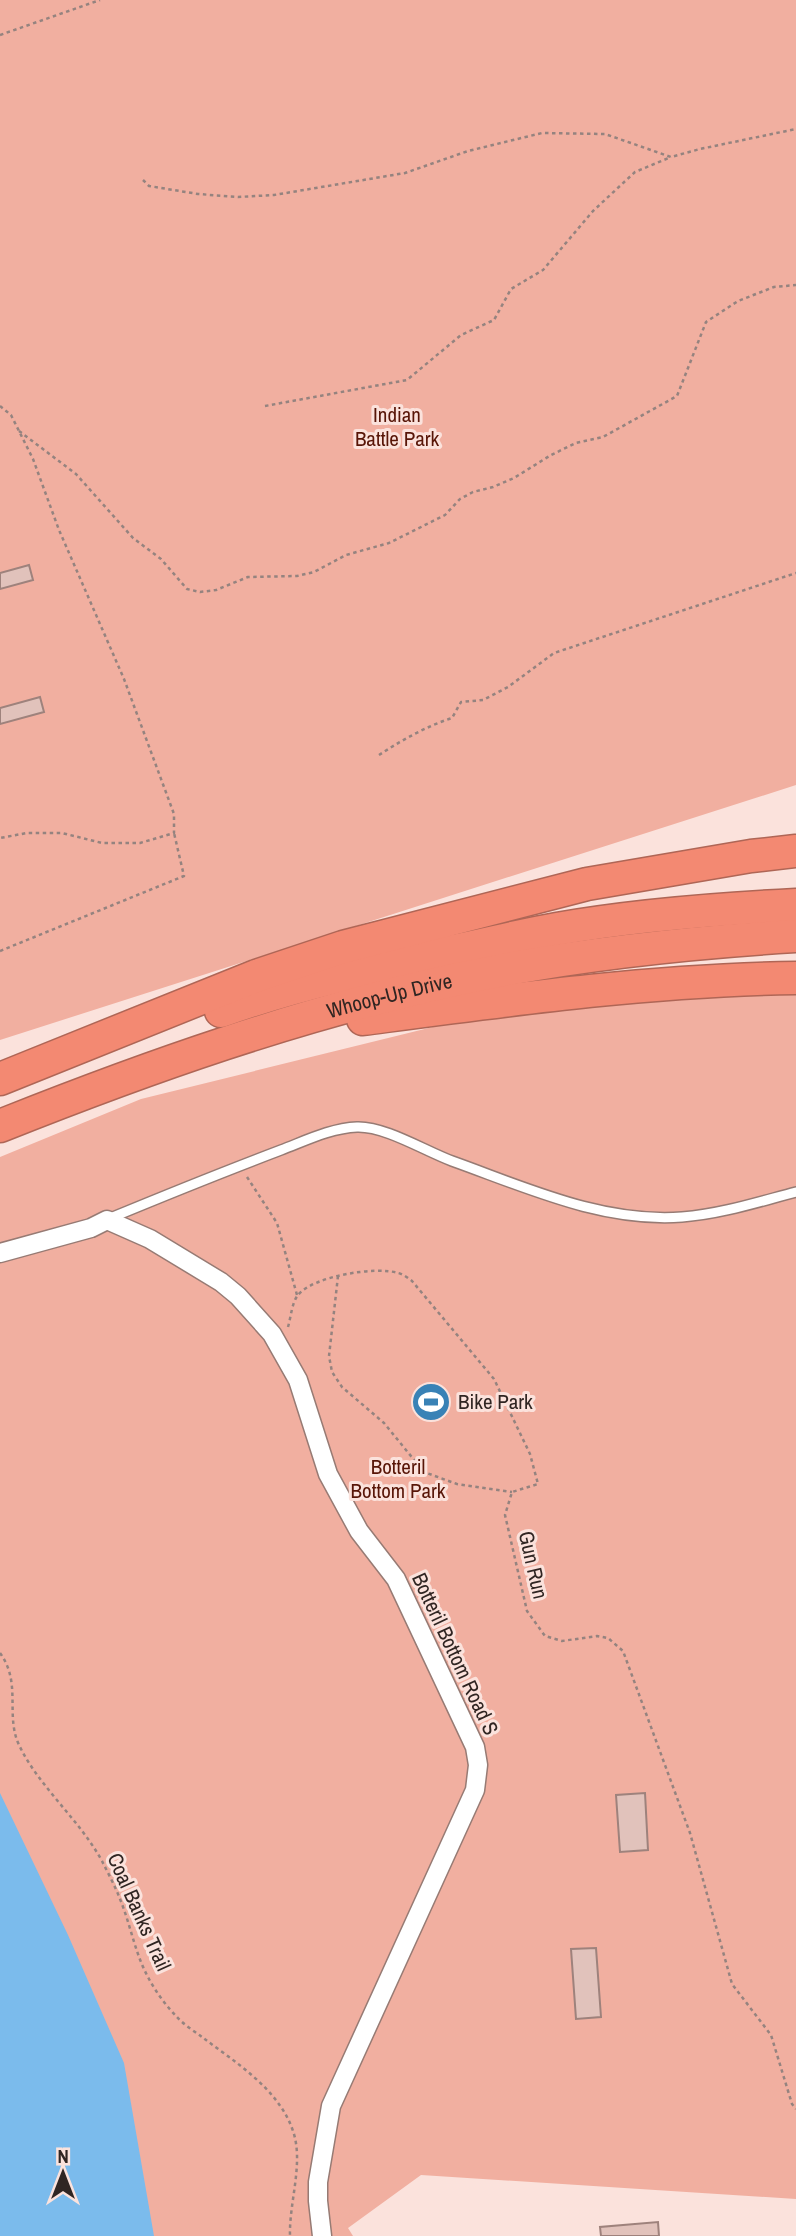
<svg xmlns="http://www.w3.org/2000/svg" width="796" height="2236" font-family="'Archivo Narrow',sans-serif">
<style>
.green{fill:#f1afa0}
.water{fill:#7bbbec}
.building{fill:#e1c2bb;stroke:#9e827c;stroke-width:2}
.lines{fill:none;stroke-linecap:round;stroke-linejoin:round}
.service-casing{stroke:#977b74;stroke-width:12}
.minor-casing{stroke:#977b74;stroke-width:21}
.motorway-casing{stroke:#af6656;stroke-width:35}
.path{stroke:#95837f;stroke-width:2.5;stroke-dasharray:3.5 3.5;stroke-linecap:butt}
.service{stroke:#fff;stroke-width:9}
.minor{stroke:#fff;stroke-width:18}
.motorway{stroke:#f38972;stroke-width:32}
.labels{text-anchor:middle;stroke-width:6;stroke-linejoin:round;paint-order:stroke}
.park-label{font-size:21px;fill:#581507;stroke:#fbe2dc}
.street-label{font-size:21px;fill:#302522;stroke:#fbe2dc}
.poi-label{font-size:21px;fill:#302522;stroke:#fbe2dc;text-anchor:start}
</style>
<rect width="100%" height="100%" fill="#fbe2dc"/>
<path class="green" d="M 0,0 L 796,0 L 796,785 L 0,1040 Z
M 752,979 L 796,983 L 796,2199 L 421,2175 L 348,2228 L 353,2236 L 144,2236 L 0,1801 L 0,1157 L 141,1099 L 445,1024 Z"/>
<path class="water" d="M 0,1793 L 68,1935 L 124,2063 L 154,2236 L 0,2236 Z"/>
<path class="building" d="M 29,565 L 33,580 L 0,589 L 0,573 Z
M 40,697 L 44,712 L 0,724 L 0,708 Z
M 645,1793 L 648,1850 L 620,1852 L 616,1795 Z
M 596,1948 L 601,2017 L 576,2019 L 571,1949 Z
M 658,2222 L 659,2236 L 601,2236 L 600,2227 Z"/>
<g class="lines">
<defs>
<path id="service" d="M 108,1219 C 166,1195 223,1172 281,1150 C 305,1141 331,1128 357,1127 C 385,1126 425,1151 452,1161 C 525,1187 602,1223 682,1217 C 721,1214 758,1202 796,1192"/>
<path id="minor" d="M 0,1253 L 91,1228 L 107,1220 L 150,1239 L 221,1282 L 238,1296 L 272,1334 L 298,1380 L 328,1474 L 359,1531 L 396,1579 L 475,1747 L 478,1765 L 475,1790 L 331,2106 L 318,2182 L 318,2201 L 322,2236"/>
<g id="motorway">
<path d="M 221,1011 C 296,984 375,967 453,951 C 488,944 522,935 557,929 C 636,915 716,909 796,905"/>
<path d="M 363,1019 C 507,1000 651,980 796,978"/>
<path d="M 0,1079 L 256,976 L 343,947 L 587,884 L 751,856 L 796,851"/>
<path id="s1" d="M 0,1126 C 148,1067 298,1014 454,980 C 566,955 682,943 796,936"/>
</g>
</defs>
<use href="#service" class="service-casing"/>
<use href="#minor" class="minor-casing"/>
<use href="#motorway" class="motorway-casing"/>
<path class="path" d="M 0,35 L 100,0
M 143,180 L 149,186 L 198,194 L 238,197 L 274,195 L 405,173 L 468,151 L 542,133 L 605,134 L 671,157 L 700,149 L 796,129
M 0,406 L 11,415 L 33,459 L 59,530 L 124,679 L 174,814 L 174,833 L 140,843 L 102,843 L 62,833 L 27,833 L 0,838
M 265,406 L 407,380 L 461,335 L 494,320 L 511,289 L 543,270 L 593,211 L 635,172 L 671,157
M 19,431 L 76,474 L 133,538 L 161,559 L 187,589 L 200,592 L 216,590 L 248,577 L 297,576 L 314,572 L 346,555 L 389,543 L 445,515 L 460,499 L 473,492 L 493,487 L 514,478 L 551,455 L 576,443 L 603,437 L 677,396 L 706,322 L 738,301 L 774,287 L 796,285
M 379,755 C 402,740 427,726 452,718 L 461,702 L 483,700 L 508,687 L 554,653 L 796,573
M 0,951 L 184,876 L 174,833
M 247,1177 L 277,1223 L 297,1295
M 338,1276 L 329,1356 L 332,1372 L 342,1387 L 384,1423 L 424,1472 L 457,1484 L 512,1492
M 288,1327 C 291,1317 292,1302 298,1295 C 313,1276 376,1266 398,1273 C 403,1274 408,1278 412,1281 L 494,1379 L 530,1454 L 538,1484 L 512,1492 L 505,1515 L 527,1611 L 545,1636 L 562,1641 L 597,1636 L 608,1638 L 623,1651 L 690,1833 L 732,1984 L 771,2035 L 792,2104 L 796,2109
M 0,1653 C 22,1683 5,1715 19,1745 C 39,1787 79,1819 102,1861 C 108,1873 115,1886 120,1899 C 131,1926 135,1954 149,1979 C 156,1992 167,2007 177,2017 C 184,2025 194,2031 202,2037 C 235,2062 279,2089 293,2131 C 304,2163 289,2202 290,2236"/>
<use href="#service" class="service"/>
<use href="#minor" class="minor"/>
<use href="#motorway" class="motorway"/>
</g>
<defs>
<symbol id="stadium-disc" viewBox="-11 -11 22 22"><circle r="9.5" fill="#3982b6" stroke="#fbe2dc"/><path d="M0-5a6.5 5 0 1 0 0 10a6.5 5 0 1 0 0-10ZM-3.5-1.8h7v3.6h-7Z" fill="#fff"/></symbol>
</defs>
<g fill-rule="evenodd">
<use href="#stadium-disc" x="409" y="1380" width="44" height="44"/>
</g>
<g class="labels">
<g class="park-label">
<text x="397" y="422">Indian<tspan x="397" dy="24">Battle Park</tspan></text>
<text x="398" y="1474">Botteril<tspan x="398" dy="24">Bottom Park</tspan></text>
</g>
<g class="street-label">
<text dy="7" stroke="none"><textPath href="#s1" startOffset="411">Whoop-Up Drive</textPath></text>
<text transform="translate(533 1565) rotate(77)" y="7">Gun Run</text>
<text transform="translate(455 1654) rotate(65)" y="7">Botteril Bottom Road S</text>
<text transform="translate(139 1912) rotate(66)" y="7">Coal Banks Trail</text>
</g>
<g class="poi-label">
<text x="458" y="1409">Bike Park</text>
</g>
</g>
<g transform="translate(63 2173)" stroke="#fbe2dc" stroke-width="5" paint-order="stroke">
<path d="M0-5L12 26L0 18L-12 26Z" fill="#302522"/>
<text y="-10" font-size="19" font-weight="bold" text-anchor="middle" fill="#302522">N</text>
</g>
</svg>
